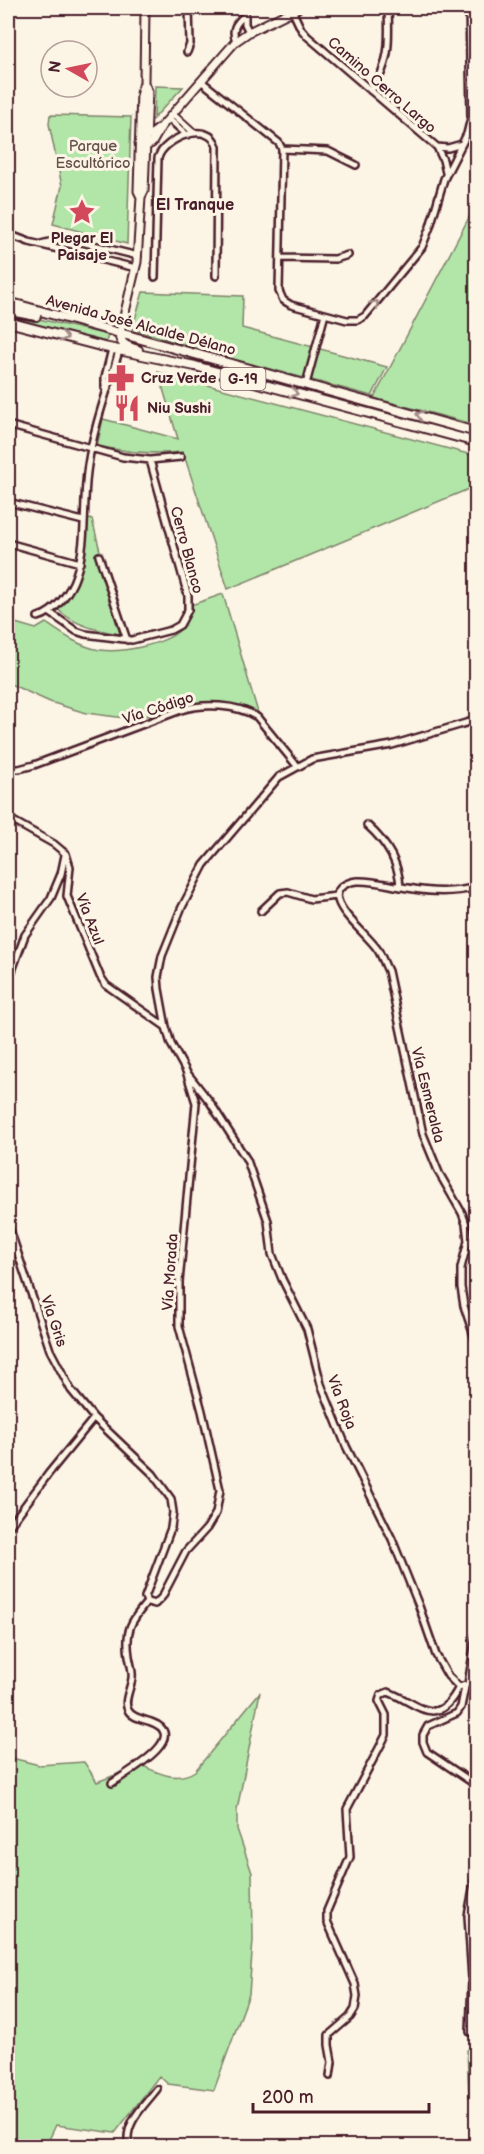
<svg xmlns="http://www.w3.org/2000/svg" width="484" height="2154" font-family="'Balsamiq Sans',sans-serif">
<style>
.green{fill:#b2e6a8;stroke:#7e826a;stroke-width:1.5}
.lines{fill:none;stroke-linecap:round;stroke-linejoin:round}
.street-casing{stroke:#4a1f2b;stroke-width:10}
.secondary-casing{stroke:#4a1f2b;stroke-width:11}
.primary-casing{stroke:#4a1f2b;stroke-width:12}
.street{stroke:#fcf5e5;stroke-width:5}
.secondary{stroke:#fcf5e5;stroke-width:7}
.primary{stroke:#fcf5e5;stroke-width:8}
.oneway{stroke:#a38a88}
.labels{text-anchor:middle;stroke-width:6;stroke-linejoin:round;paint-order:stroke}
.shield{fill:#fcf5e5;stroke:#7f5f63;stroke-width:1.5}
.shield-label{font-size:14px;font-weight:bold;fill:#4a1f2b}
.street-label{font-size:15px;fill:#4a1f2b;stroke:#fcf5e5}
.park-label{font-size:15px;fill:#64514a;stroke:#fcf5e5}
.poi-label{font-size:15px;font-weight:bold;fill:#4a1f2b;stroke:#fcf5e5;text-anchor:start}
.neighbourhood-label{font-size:16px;font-weight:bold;fill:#4a1f2b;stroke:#fcf5e5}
</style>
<rect width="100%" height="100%" fill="#fcf5e5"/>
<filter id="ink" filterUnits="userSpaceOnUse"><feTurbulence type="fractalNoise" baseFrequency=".0167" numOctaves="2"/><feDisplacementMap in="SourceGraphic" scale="12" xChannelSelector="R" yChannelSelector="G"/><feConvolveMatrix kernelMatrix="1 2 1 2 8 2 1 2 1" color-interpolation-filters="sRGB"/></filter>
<g filter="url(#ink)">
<path class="green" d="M 155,86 L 183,87 L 154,118 Z
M 50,115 L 131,117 L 127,244 L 53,224 L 62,186 L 49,124 Z
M 476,204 L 476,425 L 374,398 Z
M 143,292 L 243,296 L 242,328 L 387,367 L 372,396 L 240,361 L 132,329 Z
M 13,313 L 108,335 L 106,342 L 15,319 L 12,318 Z
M 158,372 L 476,456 L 476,486 L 228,589 L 183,452 C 153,455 126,452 97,446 L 103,419 L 178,439 Z
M 92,519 L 100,551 L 97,561 L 120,634 C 96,630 76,626 57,609 C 83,582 83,556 85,520 Z
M 223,594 L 259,716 L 245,710 L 186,703 L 153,715 L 125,718 L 86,713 L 50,702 L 8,683 L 8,618 L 12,622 L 36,629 L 46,623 C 62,634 80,647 100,650 C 121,653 164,645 180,630 C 187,624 189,614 191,605 Z
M 260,1692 L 237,1810 L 237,1829 L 252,1873 L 253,1940 L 249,1994 L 214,2090 L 168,2084 L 159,2076 L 115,2133 L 56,2125 L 46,2146 L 8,2146 L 8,1757 L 39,1765 L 84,1762 L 97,1782 L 141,1765 C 158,1773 177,1783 195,1771 Z
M 476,2048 L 476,2097 L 469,2097 L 467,2050 Z"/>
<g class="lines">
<defs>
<path id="street" d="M 245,8 L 245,24 L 249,32
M 292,10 L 301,29 L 307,36 L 437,147 L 443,160 L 446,173
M 236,41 C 231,29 236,23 245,15
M 187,52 L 190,44 L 189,8
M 201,81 L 279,143 L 282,149 L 279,291 L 283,300 L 291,305 L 347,320 L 358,320 L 365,316 L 422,247 L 430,227 L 444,179 L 467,134 L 471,118 L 469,8
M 371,91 C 391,63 389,41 388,8
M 173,114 L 194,133
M 169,119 L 187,135
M 437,147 L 448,148 L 462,144
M 282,149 L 328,151 L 356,165
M 8,234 L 29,242 L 136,268
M 41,244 L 65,238 L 138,256
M 280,258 L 335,259 L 348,255
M 155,277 L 158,158 C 164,138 210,119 217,147 L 216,276
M 306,384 L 325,314
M 105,388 L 105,377 L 112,349
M 8,425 L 123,457 L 150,460 L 181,457
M 8,502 L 83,521
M 8,543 L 80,563
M 99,556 L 127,640
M 49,612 L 76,631 L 85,634 L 132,640 L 171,630 L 180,625 L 188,610 L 188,596 L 150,460
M 38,617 C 55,613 71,591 76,575 C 88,541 82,501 88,465 C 94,425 108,389 119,351
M 8,769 L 19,769 L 34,765 L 181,710 C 203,703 237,704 257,717 L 297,766
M 8,818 L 54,844 L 66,854 L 70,867 L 67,896 L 100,976 L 106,985 L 166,1027
M 367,825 C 385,841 399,862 400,887
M 476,887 C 455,893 429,892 408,888 C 391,886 374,880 357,881 C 347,882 334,888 338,900 C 343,917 368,935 378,950 C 382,957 385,965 388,971 L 423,1134 L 439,1173 L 462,1213 L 466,1224 L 468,1241 L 461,1268 L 461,1287 L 464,1306 L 476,1342
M 261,911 L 280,893 L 288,892 L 311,899 L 337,896
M 8,982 L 25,935 L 51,898 L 61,874 L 65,855
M 188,1074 L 210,1102 L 247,1160 L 268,1221 L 272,1254 L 282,1279 L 307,1329 L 321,1384 L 346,1446 L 392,1539 L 419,1606 L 436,1655 L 448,1676 L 459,1687 L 468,1684 L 476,1636
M 8,1224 L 50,1350 L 71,1390 L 94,1418 L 153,1474 L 171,1499 L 173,1512 L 171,1528 L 145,1597 L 147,1602
M 8,1528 L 49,1473 L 94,1418
M 147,1602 L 155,1604 L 162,1597 L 186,1551 L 207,1528 L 216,1513 L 220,1490 L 202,1411 L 179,1326 L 179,1282 L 196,1103 L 186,1071 L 171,1044 L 166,1027 L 159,989 L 158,977 L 162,956 L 181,909 L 204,865 L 279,777 L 312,759 L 392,745 L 476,720
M 465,1687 L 461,1707 L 457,1713 L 428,1726 L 423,1735 L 423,1742 L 427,1752 L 476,1785
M 112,1783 C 124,1774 193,1737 151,1722 C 143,1719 132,1718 128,1710 C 123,1701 131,1688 132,1678 C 133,1671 130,1663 129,1656 C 125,1630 131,1621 147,1602
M 470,2032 L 472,1979 L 468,1916 L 476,1873
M 330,2076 L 332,2062 L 329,2045 L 329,2035 L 350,2017 L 355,2009 L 357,1996 L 355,1984 L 327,1921 L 327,1911 L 350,1857 L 347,1809 L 386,1735 L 386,1715 L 379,1701 L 381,1695 L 388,1692 C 418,1703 437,1731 459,1687
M 129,2146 C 123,2124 144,2106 157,2089"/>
<path id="secondary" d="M 139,143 L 161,127 L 236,41 L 249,32 L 298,8
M 144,147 L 152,143 L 161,127
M 141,197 L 144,191 L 148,91 L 144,83
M 120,333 L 137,262 L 141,197 L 138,191 L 141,91 L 144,83 L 145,8"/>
<path id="primary" d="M 8,302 L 476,432
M 8,322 L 104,347 L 195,366 L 476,442
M 9,322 L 9,315 L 11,311 L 36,316
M 120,333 C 119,345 128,347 138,350"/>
</defs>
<use href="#street" class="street-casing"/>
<use href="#secondary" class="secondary-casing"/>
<use href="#primary" class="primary-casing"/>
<use href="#street" class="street"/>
<use href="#secondary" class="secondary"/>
<use href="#primary" class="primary"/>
</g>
<defs><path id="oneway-chevron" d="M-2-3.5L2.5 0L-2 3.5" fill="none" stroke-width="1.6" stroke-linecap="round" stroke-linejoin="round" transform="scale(1.5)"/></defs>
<g class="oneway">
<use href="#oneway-chevron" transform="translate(375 304) rotate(-49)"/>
<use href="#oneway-chevron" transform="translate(64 337) rotate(14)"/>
<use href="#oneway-chevron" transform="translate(294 393) rotate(15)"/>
<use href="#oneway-chevron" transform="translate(420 415) rotate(-164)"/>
</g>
</g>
<defs>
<symbol id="sight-bare" viewBox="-9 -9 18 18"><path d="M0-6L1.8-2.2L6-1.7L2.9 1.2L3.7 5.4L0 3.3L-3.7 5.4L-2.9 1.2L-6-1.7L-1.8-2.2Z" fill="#d1495b" stroke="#fcf5e5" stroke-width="2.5" paint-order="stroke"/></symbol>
<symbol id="pharmacy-bare" viewBox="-9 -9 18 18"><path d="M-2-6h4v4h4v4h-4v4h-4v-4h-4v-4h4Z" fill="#d1495b" stroke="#fcf5e5" stroke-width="2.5" paint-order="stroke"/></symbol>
<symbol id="restaurant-bare" viewBox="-9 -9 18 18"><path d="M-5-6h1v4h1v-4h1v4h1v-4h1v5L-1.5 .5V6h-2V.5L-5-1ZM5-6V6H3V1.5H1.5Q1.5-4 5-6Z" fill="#d1495b" stroke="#fcf5e5" stroke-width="2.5" paint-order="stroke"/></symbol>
</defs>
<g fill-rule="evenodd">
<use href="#sight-bare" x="63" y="193" width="38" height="38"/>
<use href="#pharmacy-bare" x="102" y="359" width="38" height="38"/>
<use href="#restaurant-bare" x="108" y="389" width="38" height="38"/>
</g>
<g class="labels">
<rect class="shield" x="220.5" y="368" width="45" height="22" rx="4.5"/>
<g class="shield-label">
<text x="243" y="384">G-19</text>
</g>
<g class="street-label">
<text transform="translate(382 85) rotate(41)" y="5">Camino Cerro Largo</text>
<text transform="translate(141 325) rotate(15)" y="5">Avenida José Alcalde Délano</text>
<text transform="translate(187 550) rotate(75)" y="5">Cerro Blanco</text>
<text transform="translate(158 708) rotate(-18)" y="5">Vía Código</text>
<text transform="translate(90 919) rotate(69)" y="5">Vía Azul</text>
<text transform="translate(428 1095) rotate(76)" y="5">Vía Esmeralda</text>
<text transform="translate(170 1272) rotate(-86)" y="5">Vía Morada</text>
<text transform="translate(54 1321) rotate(71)" y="5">Vía Gris</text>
<text transform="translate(342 1402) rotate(69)" y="5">Vía Roja</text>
</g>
<g class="park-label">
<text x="93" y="151">Parque<tspan x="93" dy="17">Escultórico</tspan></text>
</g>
<g class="poi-label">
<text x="82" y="243" text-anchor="middle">Plegar El<tspan x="82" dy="17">Paisaje</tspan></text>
<text x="141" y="383">Cruz Verde</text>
<text x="147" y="413">Niu Sushi</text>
</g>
<g class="neighbourhood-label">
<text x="195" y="210">El Tranque</text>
</g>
</g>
<rect width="484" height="2154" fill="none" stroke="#fcf5e5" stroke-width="30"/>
<rect x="15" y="15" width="454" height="2124" fill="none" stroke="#4a1f2b" stroke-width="2" filter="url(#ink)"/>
<g transform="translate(69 69) rotate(279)"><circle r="28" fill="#fcf5e5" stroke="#b59f9b" stroke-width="1.5"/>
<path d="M0-4.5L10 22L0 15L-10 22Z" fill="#d1495b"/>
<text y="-9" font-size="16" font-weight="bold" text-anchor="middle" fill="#4a1f2b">N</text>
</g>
<path d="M253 2103v9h176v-9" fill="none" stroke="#4a1f2b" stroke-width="3"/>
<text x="262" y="2103" font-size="18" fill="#4a1f2b" stroke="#fcf5e5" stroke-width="4.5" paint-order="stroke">200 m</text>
</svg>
